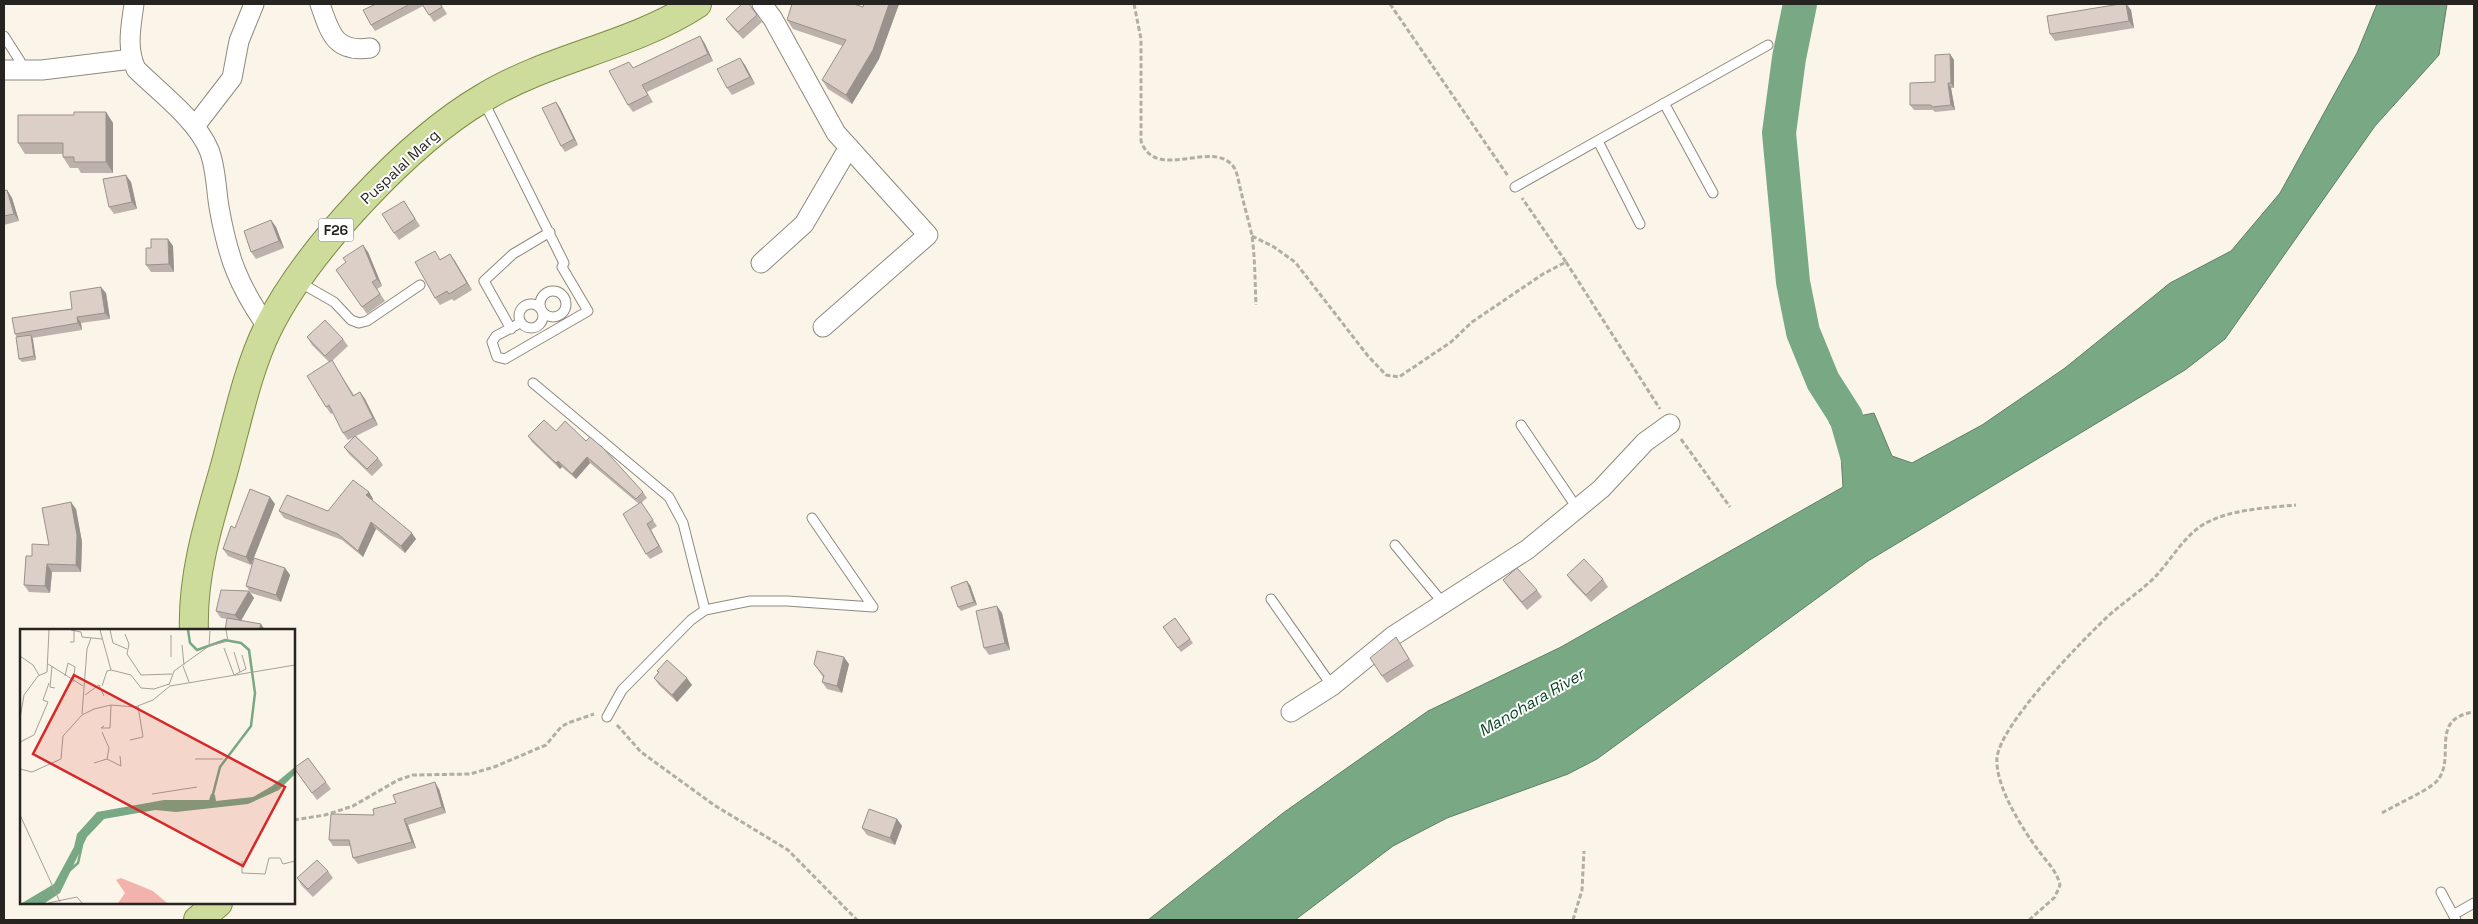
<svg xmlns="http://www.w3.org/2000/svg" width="2478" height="924" font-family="'Space Grotesk',sans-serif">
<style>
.water{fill:#78a884;stroke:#5f8066}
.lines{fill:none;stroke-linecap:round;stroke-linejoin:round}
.river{stroke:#78a884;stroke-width:34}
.lane-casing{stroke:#8f8a7e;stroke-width:11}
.street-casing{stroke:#8f8a7e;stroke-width:21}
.primary-casing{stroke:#7d8b45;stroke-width:30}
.path{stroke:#b2aea4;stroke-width:3;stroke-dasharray:5 2.5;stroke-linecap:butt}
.lane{stroke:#fff;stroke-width:9}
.street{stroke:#fff;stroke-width:19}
.primary{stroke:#cddb9b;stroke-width:28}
.wall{fill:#bcb2ab}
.shaded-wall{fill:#99918b}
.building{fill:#dbcfc7;stroke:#99918b}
.labels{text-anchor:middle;stroke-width:4;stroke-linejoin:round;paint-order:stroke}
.shield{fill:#fff;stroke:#676663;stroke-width:1}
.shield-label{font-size:14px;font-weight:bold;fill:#262420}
.street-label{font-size:15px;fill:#262420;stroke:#fff}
.water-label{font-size:16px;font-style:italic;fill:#033f1c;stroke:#fff}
.inset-river{fill:none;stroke:#78a884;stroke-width:2.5}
.inset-road{fill:none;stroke:#a5a198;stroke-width:1}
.view{fill:#d62828;fill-opacity:0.15;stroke:#d62828;stroke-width:2.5}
.inset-edge{fill:none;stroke:#262420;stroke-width:2.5}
</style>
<rect width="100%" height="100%" fill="#faf5e8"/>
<path class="water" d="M 2377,4 L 2447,4 L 2439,55 L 2375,126 L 2225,339 L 2185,370 L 1868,561 L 1597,759 L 1568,774 L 1447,818 L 1393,846 L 1295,920 L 1148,920 L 1283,813 L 1428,711 L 1561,647 L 1843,487 L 1840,439 L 1829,422 L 1874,413 L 1892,456 L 1912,463 L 1982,425 L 2065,368 L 2170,283 L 2231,251 L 2280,193 L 2357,53 Z"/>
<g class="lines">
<path class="river" d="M 1800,4 L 1789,58 L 1779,133 L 1793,282 L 1803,332 L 1823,381 L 1846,417 L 1859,462"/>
<defs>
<path id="lane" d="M 4,36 L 20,61 L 23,70
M 483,100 L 564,263 L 562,267 L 588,311 L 505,359 L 497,357 L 492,342 L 496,336 L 520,323
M 1664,103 L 1713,193
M 1598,141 L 1640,224
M 1515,187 L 1768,45
M 299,282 L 334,302 L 351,320 L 359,323 L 367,321 L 420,285
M540 304a13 13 0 1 1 26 0a13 13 0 1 1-26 0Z
M519 316a12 12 0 1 1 24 0a12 12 0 1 1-24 0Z
M 511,329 L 484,281 L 513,254 L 550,232
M 533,383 L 669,497 L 683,523 L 705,610 L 691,620 L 622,690 L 607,717
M 1521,425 L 1577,508
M 1395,545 L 1443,603
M 1271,599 L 1332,686
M 705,610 L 750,601 L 787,601 L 873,607 L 812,518
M 2441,892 L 2456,920
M 2453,915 L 2474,903"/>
<path id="street" d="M 134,4 C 131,27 126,47 136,69 C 159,92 197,120 209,150 C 216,167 216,189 219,207 C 228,258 238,285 268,328
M 320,4 C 330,32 334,53 370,48
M 762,4 L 773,19 L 836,133 L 928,235 L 823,327
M 4,70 L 42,70 L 132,59
M 195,126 L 232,78 L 239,41 L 254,4
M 761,263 L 804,224 L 849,147
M 1291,712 L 1332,686 L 1393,636 L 1528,549 L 1601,489 L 1645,442 L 1670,424"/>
<path id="primary" d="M 194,630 C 192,577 208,524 223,473 C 236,427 247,370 268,328 C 307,250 408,142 483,98 C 550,57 631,47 697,4
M 198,920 L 218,903"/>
</defs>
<use href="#lane" class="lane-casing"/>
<use href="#street" class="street-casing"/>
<use href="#primary" class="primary-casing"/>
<path class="path" d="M 1134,4 L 1141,39 L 1141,141 C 1156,184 1216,136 1235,169 C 1238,175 1239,185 1241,191 C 1244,206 1249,221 1252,236 C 1255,258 1255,282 1256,305
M 1390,4 L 1508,176
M 1252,236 L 1274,247 L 1295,262 L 1368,356 L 1386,375 L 1399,377 L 1451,342 L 1472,322 L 1543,274 L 1566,262 L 1522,198
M 1566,262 L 1660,409
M 1681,439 L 1730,507
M 617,725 L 641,752 L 714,805 L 788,850 L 857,920
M 2382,813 C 2395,805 2427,791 2436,782 C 2458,759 2427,719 2474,712
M 294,820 L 325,815 L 353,806 L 398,780 L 413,775 L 470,774 L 494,767 L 546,745 L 561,727 L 568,723 L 594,714
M 1573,920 L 1582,890 L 1584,851
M 2029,920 L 2055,897 L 2060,885 C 2057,871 2046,861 2038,850 C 2022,828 1995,786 1997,758 C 2000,725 2078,645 2103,621 C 2119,605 2139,593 2155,577 C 2171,560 2184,536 2204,524 C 2231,509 2266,508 2296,505"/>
<use href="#lane" class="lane"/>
<use href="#street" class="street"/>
<use href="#primary" class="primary"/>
</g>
<path class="wall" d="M 376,4 L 441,4 L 447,14 L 434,22 L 423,6 L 375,31 L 371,25 Z
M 749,4 L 762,22 L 743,39 L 731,26 L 726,19 Z
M 864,4 L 899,4 L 879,59 L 852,104 L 828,89 L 822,80 L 843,46 L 793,29 L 787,20 L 863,7 Z
M 2120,4 L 2127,4 L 2131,10 L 2134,28 L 2055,41 L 2050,34 Z
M 700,36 L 705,44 L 713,61 L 647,92 L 653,102 L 633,112 L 628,105 L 633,68 Z
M 1950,54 L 1954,60 L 1954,88 L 1951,88 L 1955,110 L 1935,112 L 1933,110 L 1914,110 L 1910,105 L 1935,82 Z
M 745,65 L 755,84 L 732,95 L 727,88 Z
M 556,102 L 560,108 L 578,145 L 565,152 L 561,146 Z
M 106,112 L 113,123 L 113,173 L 81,173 L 78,168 L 70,168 L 63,157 L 63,154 L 25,154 L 18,143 L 74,115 Z
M 131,182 L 137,209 L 114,214 L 109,207 Z
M 7,190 L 12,198 L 19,221 L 4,225 L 4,191 Z
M 404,201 L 420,226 L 399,240 L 394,233 Z
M 271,220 L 276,227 L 284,248 L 256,259 L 251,252 Z
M 168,239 L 173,246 L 174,272 L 151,272 L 146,265 Z
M 368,252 L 382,286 L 377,289 L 385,301 L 367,314 L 336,270 Z
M 450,254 L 455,261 L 472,290 L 454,301 L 452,299 L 440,305 L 435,298 L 440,259 Z
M 106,293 L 110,319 L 81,323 L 82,330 L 32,338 L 36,360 L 22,362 L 19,359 L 17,337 L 15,334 L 72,309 Z
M 307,337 L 343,339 L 348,346 L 332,361 L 354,395 L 360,392 L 365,399 L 378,425 L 356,436 L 378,458 L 383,465 L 372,476 L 349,454 L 344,447 L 354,437 L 348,440 L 343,433 L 333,413 L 331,414 L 326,407 L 329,362 L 312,345 Z
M 556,431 L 643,492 L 647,498 L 641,503 L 657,526 L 651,530 L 663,552 L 650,559 L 646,554 L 639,504 L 590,463 L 576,479 L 562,467 L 560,469 L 532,442 L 528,436 Z
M 369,492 L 373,499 L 372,500 L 416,539 L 405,553 L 376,529 L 363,557 L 342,540 L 284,518 L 279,511 L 328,511 Z
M 275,504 L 251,565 L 228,556 L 223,549 L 235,528 Z
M 76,509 L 82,542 L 81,572 L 52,572 L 50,593 L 29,592 L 24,585 L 32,556 L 49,545 Z
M 285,568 L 290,575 L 281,602 L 251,593 L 246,586 Z
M 1567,575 L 1603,579 L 1608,587 L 1591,602 L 1572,582 Z
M 1503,580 L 1537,590 L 1542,597 L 1527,610 L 1508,587 Z
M 970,585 L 977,605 L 961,611 L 958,607 Z
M 249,591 L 254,598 L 241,621 L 221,618 L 216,611 Z
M 1002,613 L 1010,650 L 989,655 L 984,648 Z
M 1175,618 L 1193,643 L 1181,652 L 1163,627 Z
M 1401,645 L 1414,666 L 1387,683 L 1382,676 Z
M 814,664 L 849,664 L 842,693 L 827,689 L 822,682 L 823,677 Z
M 657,671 L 692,685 L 677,702 L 659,685 L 654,678 L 658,673 Z
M 308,758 L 331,789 L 317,800 L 294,768 Z
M 439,789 L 446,813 L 408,825 L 416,848 L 358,864 L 353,858 L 350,846 L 333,846 L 329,840 L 396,803 Z
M 897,819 L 902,826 L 895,845 L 867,835 L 862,828 Z
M 328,871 L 333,878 L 313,897 L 302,886 L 297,878 Z"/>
<path class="shaded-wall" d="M 889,4 L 899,4 L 879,59 L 852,104 L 846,95 Z
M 2126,4 L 2131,10 L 2134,28 L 2129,21 Z
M 700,36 L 705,44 L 713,61 L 708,54 Z
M 1950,54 L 1954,60 L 1954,88 L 1951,83 Z
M 740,58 L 745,65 L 755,84 L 750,77 Z
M 1948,83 L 1951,88 L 1955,110 L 1951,105 Z
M 556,102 L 560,108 L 578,145 L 574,139 Z
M 106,112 L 113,123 L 113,173 L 106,162 Z
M 126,175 L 131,182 L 137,209 L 132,202 Z
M 7,190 L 12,198 L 19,221 L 14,214 Z
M 271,220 L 276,227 L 284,248 L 279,241 Z
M 168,239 L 173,246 L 174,272 L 169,264 Z
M 363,245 L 368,252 L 382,286 L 377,279 Z
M 450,254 L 455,261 L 472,290 L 467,283 Z
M 101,287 L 106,293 L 110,319 L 105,313 Z
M 77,317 L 81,323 L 82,330 L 78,323 Z
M 31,335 L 33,339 L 36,360 L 34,356 Z
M 360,392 L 365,399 L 378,425 L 373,418 Z
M 587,457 L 590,463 L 576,479 L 572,474 Z
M 558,461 L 562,467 L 560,469 L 556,463 Z
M 369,492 L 373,499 L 371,502 L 366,495 Z
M 270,497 L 275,504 L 251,565 L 246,557 Z
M 71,502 L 76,509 L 82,542 L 81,572 L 76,565 Z
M 371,522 L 376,529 L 363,557 L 358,551 Z
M 647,524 L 651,530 L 663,552 L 659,546 Z
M 412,533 L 416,539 L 405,553 L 401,546 Z
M 47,564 L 52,572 L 50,593 L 45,586 Z
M 285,568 L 290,575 L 281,602 L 276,595 Z
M 967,581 L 970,585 L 977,605 L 974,602 Z
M 249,591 L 254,598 L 240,622 L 235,615 Z
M 997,606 L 1002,613 L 1010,650 L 1005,643 Z
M 261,624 L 265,630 L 259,630 Z
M 844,657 L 849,664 L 842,693 L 837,686 Z
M 687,678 L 692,685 L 677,702 L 672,695 Z
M 435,782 L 439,789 L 446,813 L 442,807 Z
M 404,819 L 408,825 L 416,848 L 412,842 Z
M 897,819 L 902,826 L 895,845 L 890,838 Z"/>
<path class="building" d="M 376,4 L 410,4 L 371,25 L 363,10 Z
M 422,4 L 440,4 L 442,7 L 429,15 Z
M 742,4 L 749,4 L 757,15 L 738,32 L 726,19 Z
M 792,4 L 854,4 L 863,7 L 864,4 L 889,4 L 873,50 L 846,95 L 822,80 L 846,40 L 787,20 Z
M 2120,4 L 2126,4 L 2129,21 L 2050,34 L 2047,16 Z
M 700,36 L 708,54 L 642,85 L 648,95 L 628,105 L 609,71 L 629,62 L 633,68 Z
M 1950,54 L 1951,83 L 1948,83 L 1951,105 L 1932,107 L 1931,105 L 1910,105 L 1910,83 L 1935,82 L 1935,55 Z
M 740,58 L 750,77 L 727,88 L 717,69 Z
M 556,102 L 574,139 L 561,146 L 542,108 Z
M 74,112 L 106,112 L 106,162 L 74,162 L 74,157 L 63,157 L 63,143 L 18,143 L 18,115 L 74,115 Z
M 126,175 L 132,202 L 109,207 L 103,179 Z
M 7,190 L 14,214 L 4,216 L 4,191 Z
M 404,201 L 415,219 L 394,233 L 382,214 Z
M 271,220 L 279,241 L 251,252 L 244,231 Z
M 151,239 L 168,239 L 169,264 L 146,265 L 146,248 L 151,248 Z
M 363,245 L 377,279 L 372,282 L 380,294 L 362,307 L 336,270 L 346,262 L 343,258 Z
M 435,251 L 440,260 L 450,254 L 467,283 L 449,294 L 447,291 L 435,298 L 415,262 Z
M 101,287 L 105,313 L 77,317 L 78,323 L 15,334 L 12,318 L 72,309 L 70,292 Z
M 325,320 L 343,339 L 325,356 L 307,337 Z
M 31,335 L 34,356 L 19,359 L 16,337 Z
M 332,360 L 353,396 L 360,392 L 373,418 L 343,433 L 329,405 L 326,407 L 307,376 Z
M 544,420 L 556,431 L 565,421 L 586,441 L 590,437 L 603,448 L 643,492 L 636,499 L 587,457 L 572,474 L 558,461 L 556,463 L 528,436 Z
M 355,436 L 378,458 L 367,469 L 344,447 Z
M 353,480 L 369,492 L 366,495 L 412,533 L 401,546 L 371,522 L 358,551 L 338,534 L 279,511 L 287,495 L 328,511 Z
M 250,489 L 270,497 L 246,557 L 223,549 L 231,526 L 235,528 Z
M 71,502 L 77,535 L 76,565 L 47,564 L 45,586 L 24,585 L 26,556 L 32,556 L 32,544 L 49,545 L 42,508 Z
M 641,502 L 653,520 L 647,524 L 659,546 L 646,554 L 623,514 Z
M 254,558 L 285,568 L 276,595 L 246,586 Z
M 1584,559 L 1603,579 L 1586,595 L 1567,575 Z
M 1517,568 L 1537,590 L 1522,602 L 1503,580 Z
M 967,581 L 974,602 L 958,607 L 951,587 Z
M 221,590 L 249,591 L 235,615 L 216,611 Z
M 997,606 L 1005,643 L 984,648 L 976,611 Z
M 227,618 L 261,624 L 259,630 L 225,630 Z
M 1175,618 L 1190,639 L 1178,648 L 1163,627 Z
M 1396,637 L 1409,659 L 1382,676 L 1370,658 Z
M 817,651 L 844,657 L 837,686 L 822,682 L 824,676 L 814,664 Z
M 667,660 L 687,678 L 672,695 L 654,678 L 659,672 L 657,671 Z
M 308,758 L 326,782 L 312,793 L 294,768 Z
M 435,782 L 442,807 L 404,819 L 412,842 L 353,858 L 349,840 L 329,840 L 331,814 L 374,815 L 373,809 L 396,803 L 393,795 Z
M 869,809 L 897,819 L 890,838 L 862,828 Z
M 317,860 L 328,871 L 308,889 L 297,878 Z"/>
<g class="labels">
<rect class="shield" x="318.5" y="218.5" width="35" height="23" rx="4"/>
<g class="shield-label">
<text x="336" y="235">F26</text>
</g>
<g class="street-label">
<text transform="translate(400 167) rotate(-43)" y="5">Puspalal Marg</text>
</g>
<g class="water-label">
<text transform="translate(1531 702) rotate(-30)" y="6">Manohara River</text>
</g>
</g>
<g transform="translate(20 629)">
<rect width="275" height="275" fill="#faf5e8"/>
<path d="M 101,249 L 133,262 L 147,274 L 98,274 L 105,264 L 96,251 Z" fill="#f2b3ad"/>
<path d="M 275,138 L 275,145 L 259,161 L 228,175 L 156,183 L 135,181 L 84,190 L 67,208 L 40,264 L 25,274 L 2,274 L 34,255 L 54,218 L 57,205 L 77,183 L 144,171 L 189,171 L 191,165 L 195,166 L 196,172 L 233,168 L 252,157 Z" fill="#78a884"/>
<path class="inset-river" d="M 168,1 L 170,14 L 177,21 L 205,11 L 221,14 L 229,21 L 235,64 L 231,97 L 200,138 L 192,169M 49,242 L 58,234 L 62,216"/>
<path class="inset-road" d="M 51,1 L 61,3 L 62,8 L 82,10M 80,1 L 91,41 L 111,46 L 121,59 L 134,60 L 149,55M 90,1 L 93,14 L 107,20M 105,5 L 109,15 L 107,25 L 121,46 L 152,45M 50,13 L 54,13 L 54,1M 162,16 L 164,36M 189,17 L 190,2M 204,19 L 214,46 L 226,40 L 222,26M 214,23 L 220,43M 0,27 L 13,36 L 19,46M 151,28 L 151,6M 28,35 L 63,57M 32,37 L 30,58 L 35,59M 163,37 L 169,53M 45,47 L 48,34 L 55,38 L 53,53M 149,56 L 154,42 L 189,17 L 208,12 L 206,1M 82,57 L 87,42 L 91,41M 65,66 L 79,56 L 84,67M 62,85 L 67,20 L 71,9M 0,90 L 4,66 L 18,47 L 27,43 L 29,1M 84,97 L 81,99 L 90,99 L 91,76M 110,111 L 123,108 L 118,77M 0,113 L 14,106 L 28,73 L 23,71 L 29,54M 87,130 L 101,137 L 100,127M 175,130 L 203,130M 74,134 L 87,130 L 89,119 L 82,103M 0,140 L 12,143 L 41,130 L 43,107 L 62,86 L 74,80 L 91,76 L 115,78 L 133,71 L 150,57 L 275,36M 132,165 L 177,158M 0,186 L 40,273M 222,232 L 222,244 L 245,245 L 249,229 L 260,229 L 263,235 L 275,232M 28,274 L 57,268 L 62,274"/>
<path class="view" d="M 54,46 L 265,158 L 223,237 L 13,125 Z"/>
<rect width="275" height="275" class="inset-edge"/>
</g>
<rect width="2478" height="924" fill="none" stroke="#262420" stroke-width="10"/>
</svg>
